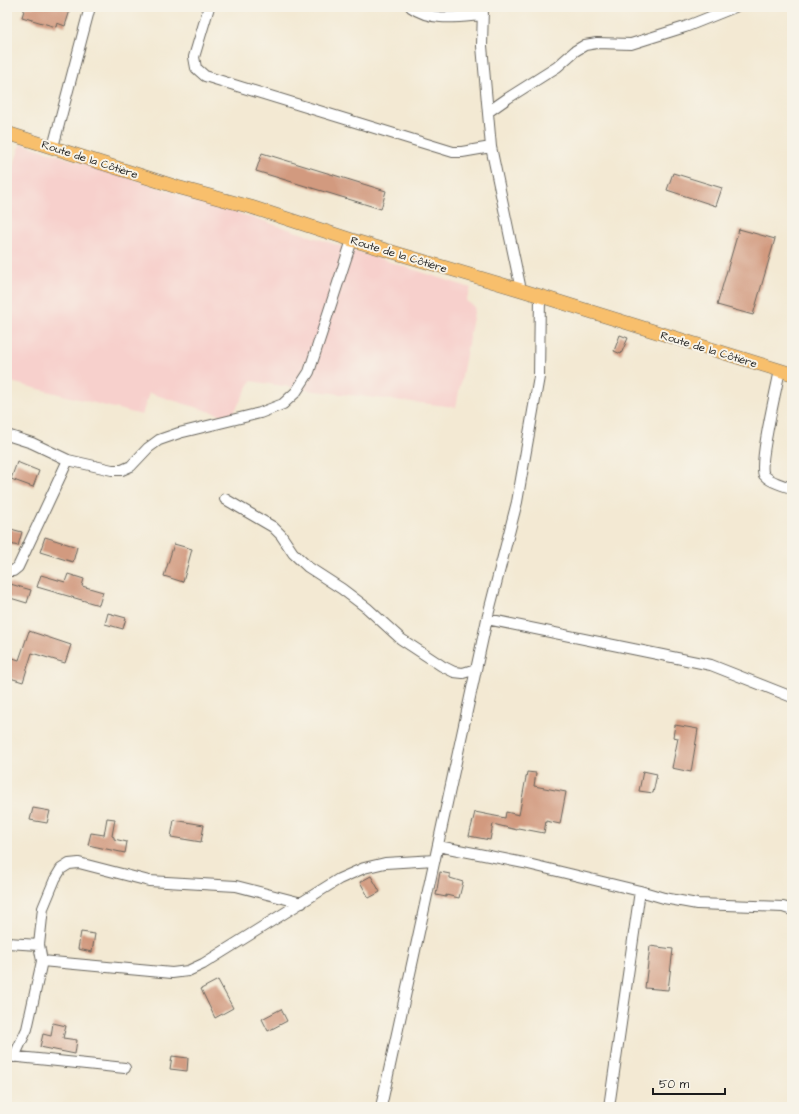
<svg xmlns="http://www.w3.org/2000/svg" width="799" height="1114" font-family="'Architects Daughter',sans-serif">
<style>
.built{fill:#f7d0cc}
.building{fill:#d29a7f}
.lines{fill:none;stroke-linecap:round;stroke-linejoin:round}
.minor-casing{stroke:#67645c;stroke-width:12}
.major-casing{stroke:#67645c;stroke-width:14}
.minor{stroke:#fff;stroke-width:10}
.major{stroke:#f8bf6c;stroke-width:13}
.labels{text-anchor:middle;stroke-width:4;stroke-linejoin:round;paint-order:stroke}
.street-label{font-size:11px;fill:#1c1c1c;stroke:#f7f3e8}
</style>
<rect width="100%" height="100%" fill="#f7f3e8"/>
<filter id="ink" filterUnits="userSpaceOnUse"><feTurbulence type="fractalNoise" baseFrequency=".025" numOctaves="2"/><feDisplacementMap in="SourceGraphic" scale="8" xChannelSelector="R" yChannelSelector="G"/><feConvolveMatrix kernelMatrix="1 2 1 2 8 2 1 2 1" color-interpolation-filters="sRGB"/></filter>
<filter id="wash" filterUnits="userSpaceOnUse"><feTurbulence type="fractalNoise" baseFrequency=".012" numOctaves="4" result="noise"/><feDisplacementMap in="SourceGraphic" scale="16" xChannelSelector="R" yChannelSelector="G"/><feGaussianBlur stdDeviation="0.9" result="paint"/><feColorMatrix in="noise" values="0 0 0 0 0 0 0 0 0 0 0 0 0 0 0 0 0 1.4 0 .05"/><feComposite in="paint" operator="in"/></filter>
<g filter="url(#wash)">
<rect width="100%" height="100%" fill="#f3e9d3"/>
<path class="built" d="M 21,143 L 471,288 L 466,301 L 475,307 L 456,407 L 315,391 L 251,381 L 231,418 L 149,393 L 142,415 L 7,381 L 7,186 Z"/>
<g id="blocks">
<path class="building" d="M 25,7 L 71,7 L 65,26 L 57,23 L 56,27 L 22,17 Z
M 262,153 L 386,191 L 381,209 L 256,171 Z
M 673,173 L 722,188 L 716,206 L 667,190 Z
M 739,229 L 775,239 L 753,315 L 717,305 Z
M 620,335 L 628,338 L 621,354 L 614,351 Z
M 17,462 L 39,471 L 33,487 L 11,479 Z
M 7,528 L 22,532 L 18,546 L 7,543 Z
M 45,537 L 77,547 L 73,562 L 40,552 Z
M 174,544 L 192,549 L 183,582 L 164,576 Z
M 68,574 L 84,579 L 82,586 L 103,592 L 99,605 L 37,587 L 41,575 L 65,582 Z
M 7,583 L 31,590 L 27,603 L 7,597 Z
M 108,613 L 126,618 L 123,629 L 105,624 Z
M 29,631 L 71,645 L 65,663 L 32,653 L 23,682 L 7,677 L 7,656 L 19,660 Z
M 675,725 L 698,729 L 691,772 L 672,768 L 678,738 L 673,737 Z
M 643,771 L 657,774 L 653,793 L 639,791 Z
M 527,772 L 536,773 L 534,786 L 566,792 L 560,824 L 546,821 L 544,833 L 518,828 L 517,830 L 493,824 L 490,840 L 469,836 L 475,812 L 505,818 L 506,812 L 519,815 Z
M 33,808 L 50,811 L 47,823 L 30,820 Z
M 107,818 L 115,819 L 112,836 L 114,837 L 114,839 L 127,842 L 125,853 L 88,845 L 91,833 L 104,835 Z
M 174,820 L 204,825 L 201,842 L 171,837 Z
M 440,872 L 450,874 L 450,878 L 463,882 L 459,898 L 446,895 L 446,897 L 436,895 Z
M 371,876 L 380,892 L 369,898 L 360,882 Z
M 81,932 L 95,934 L 92,952 L 78,949 Z
M 650,946 L 673,949 L 668,990 L 645,988 Z
M 218,980 L 233,1008 L 215,1018 L 201,989 Z
M 281,1009 L 287,1021 L 268,1031 L 262,1019 Z
M 53,1023 L 66,1026 L 63,1038 L 77,1040 L 75,1054 L 40,1047 L 43,1034 L 51,1036 Z
M 172,1056 L 188,1058 L 187,1071 L 170,1069 Z"/>
</g>
</g>
<g filter="url(#ink)">
<use href="#blocks" fill-opacity="0" stroke="#67645c" stroke-width="1"/>
<g class="lines">
<defs>
<path id="minor" d="M 209,7 L 194,57 L 196,68 L 205,76 L 453,152 L 462,152 L 491,147
M 411,7 C 432,22 458,17 483,15
M 483,7 L 482,46 L 491,147 L 521,290
M 488,112 L 508,98 L 557,67 L 575,51 L 585,45 L 597,43 L 631,44 L 685,27 L 735,7
M 53,147 L 90,7
M 780,370 C 777,386 758,465 764,475 C 769,481 784,486 792,488
M 7,435 L 32,443 L 68,460 L 112,470 L 122,470 L 131,466 L 148,448 L 159,440 L 179,433 L 260,413 L 283,404 L 296,392 L 309,372 L 352,240
M 225,499 L 273,527 L 281,535 L 293,553 L 308,567 L 342,589 L 367,608 L 401,639 L 442,666 L 454,672 L 463,673 L 476,669
M 7,571 L 13,571 L 18,567 L 68,460
M 487,619 L 711,665 L 792,697
M 438,846 L 524,863 L 640,891 L 664,898 L 697,904 L 783,907 L 792,910
M 7,943 L 39,945
M 42,961 L 172,973 L 188,971 L 203,964 L 339,879 L 364,868 L 385,863 L 435,860
M 9,1056 L 125,1068
M 14,1057 L 27,1029 L 42,961 L 39,945 L 43,908 L 55,879 L 61,869 L 69,864 L 79,863 L 149,881 L 236,886 L 302,903
M 381,1107 L 487,619 L 517,502 L 539,377 L 540,296
M 609,1107 L 640,891"/>
<path id="major" d="M 7,133 L 177,187 L 251,207 L 352,240 L 521,290 L 792,374"/>
</defs>
<use href="#minor" class="minor-casing"/>
<use href="#major" class="major-casing"/>
<use href="#minor" class="minor"/>
<use href="#major" class="major"/>
</g>
</g>
<g class="labels">
<g class="street-label">
<text transform="translate(90 159) rotate(18)" y="4">Route de la Côtière</text>
<text transform="translate(399 254) rotate(17)" y="4">Route de la Côtière</text>
<text transform="translate(709 349) rotate(17)" y="4">Route de la Côtière</text>
</g>
</g>
<rect width="799" height="1114" fill="none" stroke="#f7f3e8" stroke-width="24"/>
<path d="M653 1088v6h72v-6" fill="none" stroke="#1c1c1c" stroke-width="2"/>
<text x="659" y="1088" font-size="12" fill="#1c1c1c" stroke="#f7f3e8" stroke-width="3" paint-order="stroke">50 m</text>
</svg>
